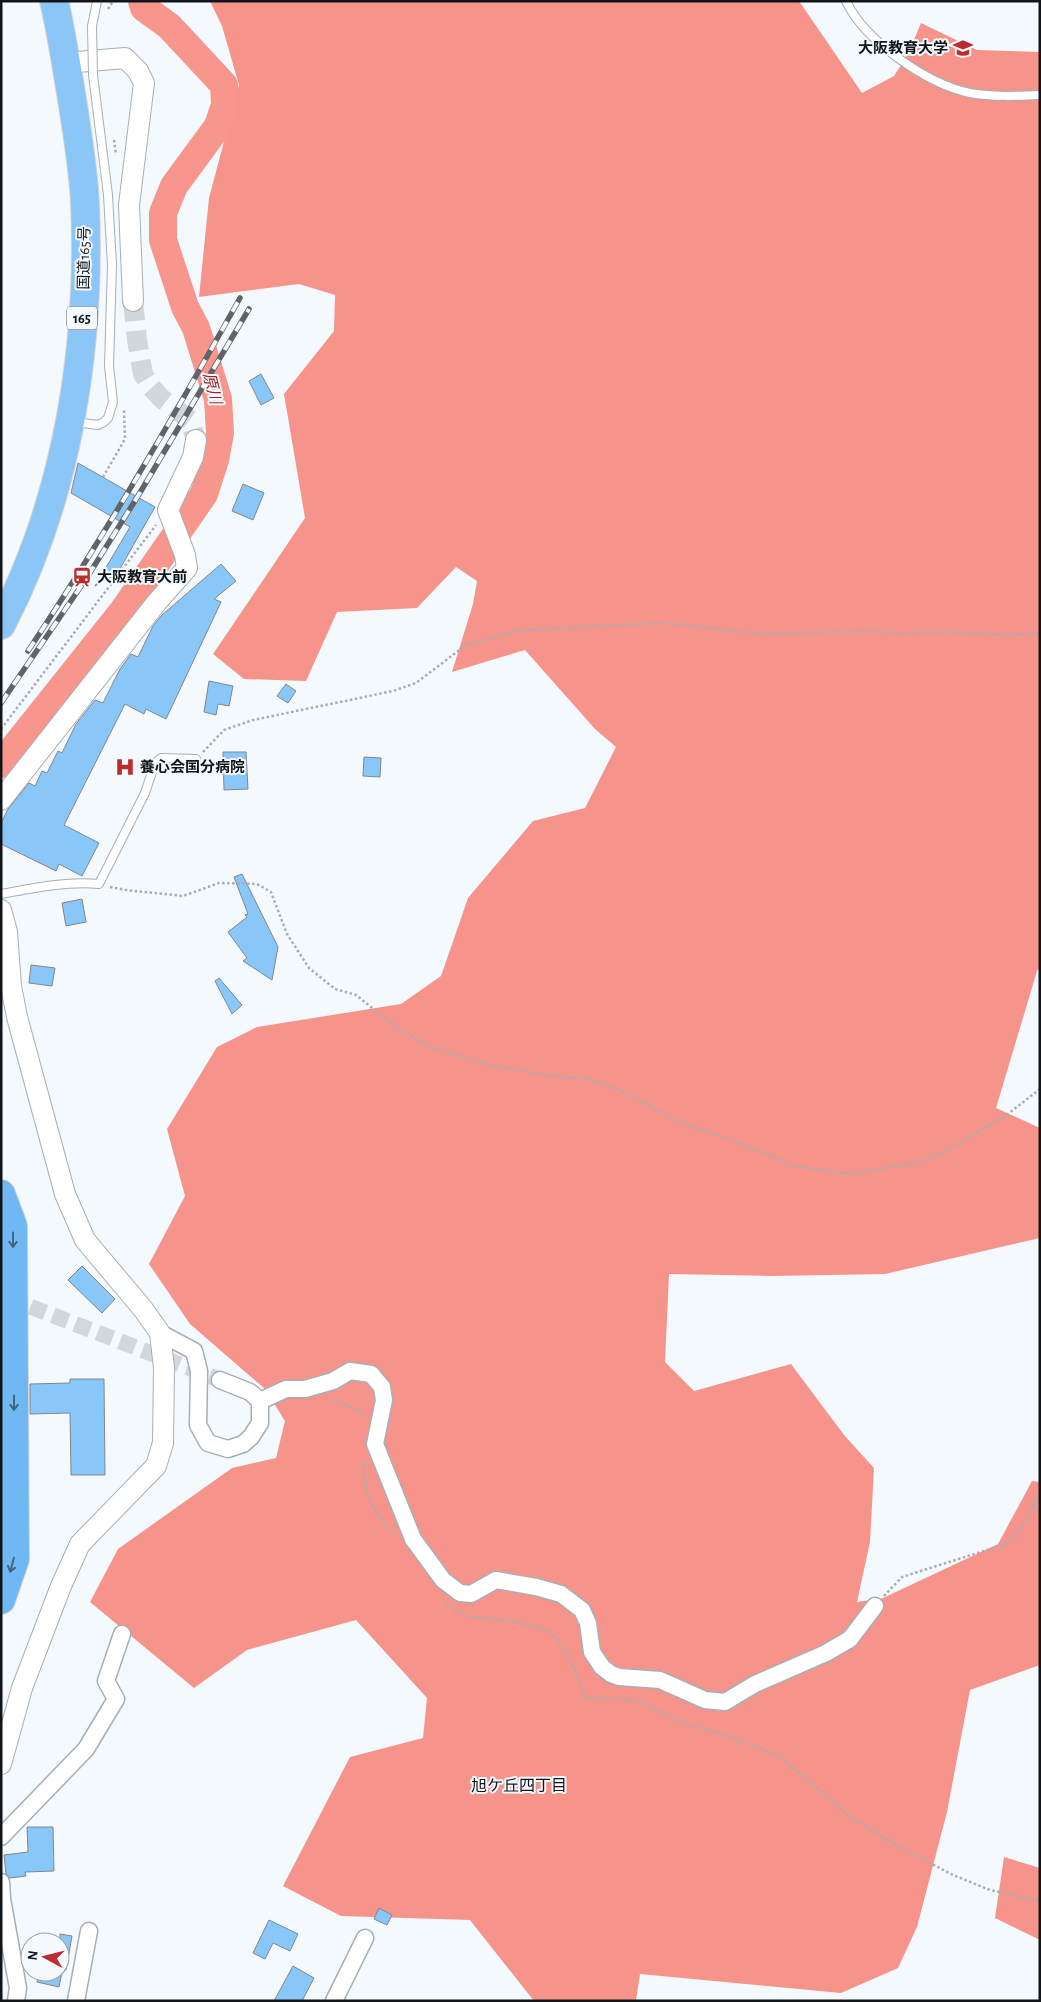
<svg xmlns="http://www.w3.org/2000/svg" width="1041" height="2002" font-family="'Alegreya Sans','Noto Sans JP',sans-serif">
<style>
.forest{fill:#f6948b}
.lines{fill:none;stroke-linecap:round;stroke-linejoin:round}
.river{stroke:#f7968c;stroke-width:28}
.building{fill:#8ac7f9;stroke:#7f878e}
.minor-tunnel{stroke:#d2d7dc;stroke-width:16;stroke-dasharray:16 8;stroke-linecap:butt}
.tertiary-tunnel{stroke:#d2d7dc;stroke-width:20;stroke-dasharray:20 10;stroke-linecap:butt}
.service-casing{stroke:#a6afb6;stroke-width:10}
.minor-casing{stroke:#a6afb6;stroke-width:19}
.tertiary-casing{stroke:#a6afb6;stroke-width:22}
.trunk-casing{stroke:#d4d5d5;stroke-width:30}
.motorway-casing{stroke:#d4d5d5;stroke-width:30}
.path{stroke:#a9adb1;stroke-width:2.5;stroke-dasharray:2.5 2.5;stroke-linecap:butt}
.service{stroke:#fff;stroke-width:8}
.minor{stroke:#fff;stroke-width:16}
.tertiary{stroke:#fff;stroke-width:20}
.trunk{stroke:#8cc6f6;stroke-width:28}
.motorway{stroke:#6fb8f3;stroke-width:28}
.rail-casing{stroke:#606468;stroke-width:5.5}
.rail{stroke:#f4f9fe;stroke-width:4;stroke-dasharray:11;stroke-linecap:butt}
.service-bridge-casing{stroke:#a6afb6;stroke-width:10;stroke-linecap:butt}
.service-bridge{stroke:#fff;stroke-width:8}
.oneway{stroke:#406686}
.labels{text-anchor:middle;stroke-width:4;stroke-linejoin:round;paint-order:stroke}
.shield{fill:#f4f9fe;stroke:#56595d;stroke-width:1}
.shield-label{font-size:14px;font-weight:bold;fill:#121518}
.poi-label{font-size:15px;font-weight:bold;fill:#121518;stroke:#f4f9fe;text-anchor:start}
.street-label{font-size:15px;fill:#121518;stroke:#f4f9fe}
.water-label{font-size:16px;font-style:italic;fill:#972624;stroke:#f4f9fe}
.neighbourhood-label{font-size:16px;fill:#121518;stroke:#f4f9fe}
</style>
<rect width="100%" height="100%" fill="#f4f9fe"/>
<path class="forest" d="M 210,1 L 799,1 L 862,93 L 894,76 L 909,52 L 921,23 L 977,50 L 1040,52 L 1040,967 L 1037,971 L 996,1108 L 1040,1128 L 1040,1238 L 885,1274 L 772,1276 L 669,1274 L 665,1362 L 694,1391 L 791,1364 L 844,1435 L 874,1468 L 870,1542 L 857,1602 L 883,1598 L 998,1544 L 1032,1481 L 1040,1482 L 1040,1665 L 970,1690 L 947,1812 L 917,1927 L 898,1968 L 841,1993 L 640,1974 L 636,2001 L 534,2001 L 470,1920 L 341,1916 L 283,1886 L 350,1757 L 423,1738 L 427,1698 L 356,1620 L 247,1650 L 194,1688 L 90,1602 L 118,1549 L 232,1468 L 276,1458 L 285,1421 L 265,1389 L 190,1324 L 149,1264 L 185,1196 L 167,1129 L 217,1047 L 257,1027 L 401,1004 L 441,976 L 468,898 L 533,821 L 585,808 L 616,747 L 595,729 L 525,650 L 452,672 L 473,604 L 477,581 L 456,567 L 417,608 L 337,612 L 306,681 L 244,679 L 213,654 L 305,518 L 284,394 L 334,331 L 335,295 L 299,284 L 199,297 L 209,198 L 239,85 L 222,26 Z
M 1004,1857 L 1040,1868 L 1040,1940 L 995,1918 Z"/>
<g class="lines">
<path class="river" d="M 1,764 L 123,611 L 204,494 L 215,460 L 220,433 L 218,399 L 196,328 L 185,307 L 163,240 L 163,213 L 174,186 L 218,126 L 225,105 L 224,85 L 169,26 L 144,8 L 142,1"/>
</g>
<path class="building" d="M 261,374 L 274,398 L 261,405 L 249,381 Z
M 78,463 L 155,507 L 117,574 L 95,586 L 130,527 L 71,493 Z
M 243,484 L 264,493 L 253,520 L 232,511 Z
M 221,564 L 236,581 L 214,599 L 221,602 L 166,719 L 146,709 L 144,714 L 125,704 L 64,825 L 99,843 L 82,876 L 59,864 L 56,871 L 1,844 L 1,823 L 8,809 L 29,783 L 35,786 L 42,771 L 47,773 L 58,751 L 62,753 L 76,724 L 95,700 L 103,703 L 120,669 L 131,654 L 138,657 L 153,626 L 162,615 Z
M 209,681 L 233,686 L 229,706 L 218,704 L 216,715 L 204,712 Z
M 286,684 L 296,691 L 288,703 L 277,696 Z
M 223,752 L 246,752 L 248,789 L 224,790 Z
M 364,757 L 381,758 L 380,777 L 363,776 Z
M 242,874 L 278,947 L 272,980 L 243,961 L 247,958 L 228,932 L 247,917 L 245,915 L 248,914 L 234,877 Z
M 82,899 L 86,922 L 66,926 L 62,903 Z
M 31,965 L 55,968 L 52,986 L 29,983 Z
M 219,978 L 242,1005 L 232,1014 L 215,981 Z
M 82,1266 L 115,1299 L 102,1313 L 68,1280 Z
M 70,1379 L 104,1379 L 105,1475 L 71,1475 L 70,1413 L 30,1414 L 30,1384 L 70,1383 Z
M 27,1827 L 53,1827 L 54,1871 L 25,1872 L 26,1876 L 10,1878 L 6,1874 L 4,1855 L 28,1852 Z
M 379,1908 L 392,1915 L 387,1925 L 374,1919 Z
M 269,1920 L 298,1934 L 290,1951 L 273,1943 L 265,1959 L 253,1953 Z
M 60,1934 L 72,1936 L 66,1970 L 60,1970 Z
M 293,1966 L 314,1978 L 302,2001 L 274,2001 Z
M 39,1972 L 62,1972 L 59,1987 L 37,1982 Z"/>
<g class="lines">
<path class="minor-tunnel" d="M 8,1298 L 220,1380"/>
<path class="tertiary-tunnel" d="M 133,301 L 137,340 L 143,374 L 151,387 L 162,399 L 190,420 L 196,440"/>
<defs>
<path id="service" d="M 846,1 C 865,41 927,84 970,93 C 993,97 1017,96 1040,95
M 75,422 L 98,425 L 104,422 L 108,418 L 113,402 L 109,366 L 112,265 L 108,195
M 1,894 C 34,888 65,881 99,884 L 145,793 L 155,763 L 161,758 L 196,759"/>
<path id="minor" d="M 160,1333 L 194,1351 L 199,1371 L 198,1425 L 208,1443 L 228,1449 L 243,1444 L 251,1437 L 260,1423 L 260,1401 L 250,1392 L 220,1380
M 260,1401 L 286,1389 L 305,1389 L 333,1381 L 350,1371 L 371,1374 L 382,1387 L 384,1400 L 375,1444 L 413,1539 L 443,1580 L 460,1593 L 471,1594 L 496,1580 L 536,1587 L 561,1594 L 582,1610 L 588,1623 L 592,1652 L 602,1667 L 611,1674 L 619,1677 L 660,1680 L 705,1700 L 725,1702 L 755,1684 L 826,1653 L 850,1639 L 875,1606
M 1,1837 L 86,1749 L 116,1699 L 106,1681 L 122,1634
M 1,1882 L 2,1899 L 18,1988 L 16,2001
M 76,2001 L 89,1931
M 334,2001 L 365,1938"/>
<path id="tertiary" d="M 65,63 L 125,58 L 138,71 L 144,83 L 129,205 L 133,301
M 1,800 L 157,602 L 187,568 L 185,555 L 168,510 L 193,457 L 196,440
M 1,910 L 7,932 L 11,986 L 17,1017 L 65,1194 L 85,1240 L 143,1309 L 160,1333 L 164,1368 L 163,1443 L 156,1466 L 80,1544 L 61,1586 L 22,1688 L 1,1764"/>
<path id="trunk" d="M 1,625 C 68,497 91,346 85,203 C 83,164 76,125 70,87 C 65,58 61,30 54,1"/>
<path id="motorway" d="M 1,1194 L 13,1226 L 15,1559 L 1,1600"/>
</defs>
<use href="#service" class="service-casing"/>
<use href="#minor" class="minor-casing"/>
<use href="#tertiary" class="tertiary-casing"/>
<use href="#trunk" class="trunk-casing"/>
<use href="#motorway" class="motorway-casing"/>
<path class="path" d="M 108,9 L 113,1
M 114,140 L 116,155
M 103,477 L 125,439 L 124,410
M 1,729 L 156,525
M 203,752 L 224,730 L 253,720 L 393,691 L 416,683 L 466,645 L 520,630 L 663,623 L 763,634 L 866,631 L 901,633 L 946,632 L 1006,635 L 1040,634
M 110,887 L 126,890 L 183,896 L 219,883 L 257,884 L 271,892 L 287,934 L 309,968 L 335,989 L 356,995 L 396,1027 L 426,1045 L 488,1065 L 545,1075 L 589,1079 L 622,1091 L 681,1123 L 726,1138 L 788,1163 L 792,1166 L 850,1174 L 916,1163 L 944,1152 L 1004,1117 L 1040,1089
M 330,1399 L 356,1409 L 365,1416
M 364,1461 L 366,1493 L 378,1515 L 393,1534
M 1034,1505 L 1040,1513
M 884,1596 L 902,1577 L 1009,1543 L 1026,1520 L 1040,1494
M 446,1603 L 463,1616 L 509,1620 L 550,1631 L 570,1658 L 586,1698 L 637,1700 L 678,1721 L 730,1737 L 778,1755 L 852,1818 L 894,1844 L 953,1875 L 990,1890 L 1040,1901"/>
<use href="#service" class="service"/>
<use href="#minor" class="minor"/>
<use href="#tertiary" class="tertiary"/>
<use href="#trunk" class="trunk"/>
<use href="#motorway" class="motorway"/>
<defs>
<path id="rail" d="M 28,651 C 104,537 173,418 240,298
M 1,703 L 86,579 L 138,496 L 249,309"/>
</defs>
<use href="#rail" class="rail-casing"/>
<use href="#rail" class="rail"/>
<defs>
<path id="service-bridge" d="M 97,1 L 92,26 L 93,75 L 108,195"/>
</defs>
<use href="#service-bridge" class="service-bridge-casing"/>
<use href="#service-bridge" class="service-bridge"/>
</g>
<defs><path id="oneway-shaft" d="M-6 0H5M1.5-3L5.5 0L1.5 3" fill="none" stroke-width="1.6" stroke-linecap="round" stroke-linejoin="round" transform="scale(1.25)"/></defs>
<g class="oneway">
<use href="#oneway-shaft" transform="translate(13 1240) rotate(90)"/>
<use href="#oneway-shaft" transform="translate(14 1403) rotate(90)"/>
<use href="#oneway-shaft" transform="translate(12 1565) rotate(105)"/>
</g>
<defs>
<symbol id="university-bare" viewBox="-9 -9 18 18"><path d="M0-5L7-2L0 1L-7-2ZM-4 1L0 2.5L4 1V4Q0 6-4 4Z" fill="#bc2c2c" stroke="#f4f9fe" stroke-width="2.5" paint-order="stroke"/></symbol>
<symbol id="station-bare" viewBox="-9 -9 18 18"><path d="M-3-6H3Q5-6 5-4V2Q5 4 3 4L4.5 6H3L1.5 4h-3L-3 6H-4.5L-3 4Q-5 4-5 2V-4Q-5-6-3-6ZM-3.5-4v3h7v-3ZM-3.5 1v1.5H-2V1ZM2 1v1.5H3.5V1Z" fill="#bc2c2c" stroke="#f4f9fe" stroke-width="2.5" paint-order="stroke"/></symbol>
<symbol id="hospital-bare" viewBox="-9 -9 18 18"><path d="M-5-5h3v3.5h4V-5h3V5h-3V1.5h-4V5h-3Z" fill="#bc2c2c" stroke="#f4f9fe" stroke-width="2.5" paint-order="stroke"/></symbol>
</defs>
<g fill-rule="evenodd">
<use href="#university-bare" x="949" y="34" width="28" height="28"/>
<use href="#station-bare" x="68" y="563" width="28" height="28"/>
<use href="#hospital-bare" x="111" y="753" width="28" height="28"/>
</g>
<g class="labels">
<rect class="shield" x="67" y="306.5" width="30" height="23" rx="4"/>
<g class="shield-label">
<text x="82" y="323">165</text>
</g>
<g class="poi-label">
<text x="948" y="53" text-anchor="end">大阪教育大学</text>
<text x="97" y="582">大阪教育大前</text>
<text x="140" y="772">養心会国分病院</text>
</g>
<g class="street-label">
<text transform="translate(84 258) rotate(-89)" y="5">国道165号</text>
</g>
<g class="water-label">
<text transform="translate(213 388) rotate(76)" y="6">原川</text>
</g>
<g class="neighbourhood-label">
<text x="519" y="1791">旭ケ丘四丁目</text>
</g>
</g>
<rect width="1041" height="2002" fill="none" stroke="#121518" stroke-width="5"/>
<g transform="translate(45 1957) rotate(277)"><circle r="24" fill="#f4f9fe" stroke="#9a9ea2"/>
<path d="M0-4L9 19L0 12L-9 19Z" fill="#bc2c2c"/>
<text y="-8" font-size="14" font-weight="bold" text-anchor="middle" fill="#121518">N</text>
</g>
</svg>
